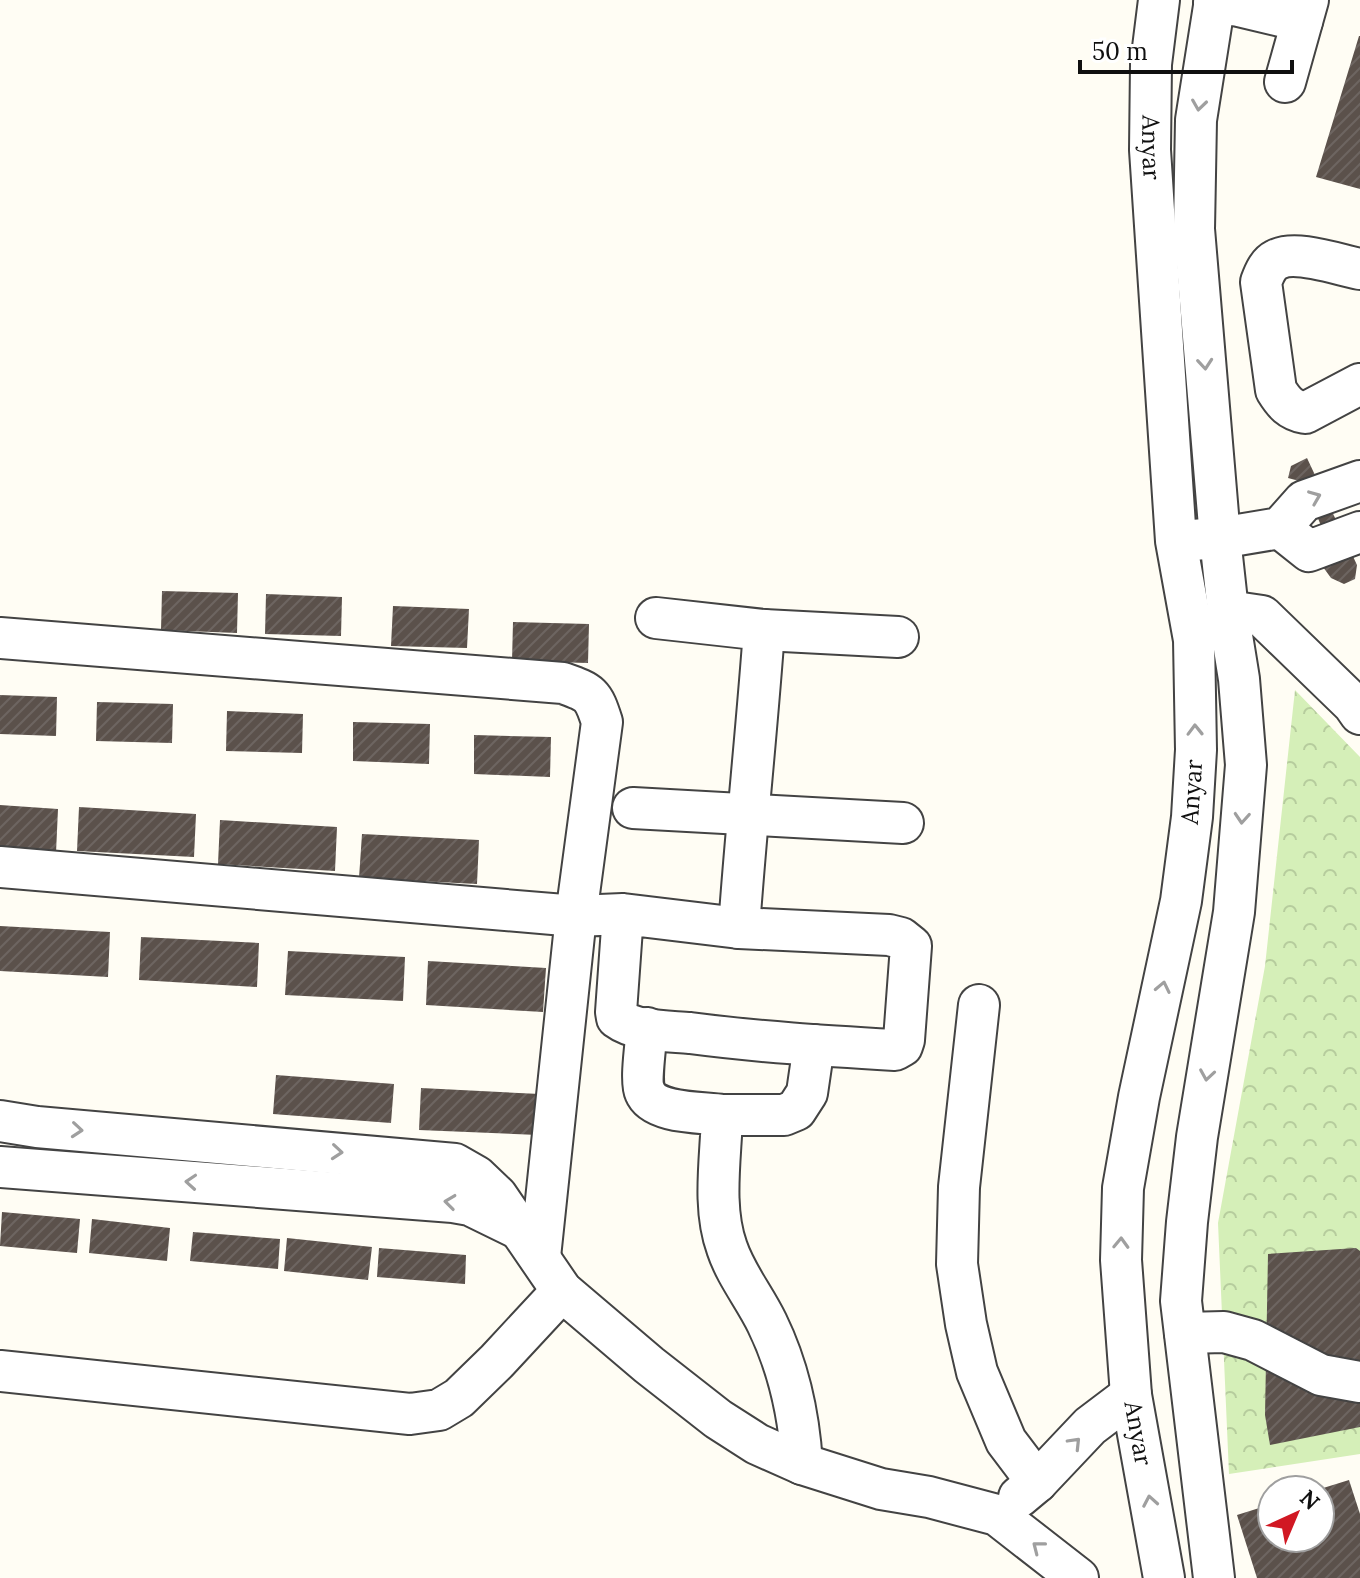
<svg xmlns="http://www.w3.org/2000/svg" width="1360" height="1578" font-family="Lora,serif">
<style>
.park{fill:url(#park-crowns)}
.building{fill:url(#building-hatch)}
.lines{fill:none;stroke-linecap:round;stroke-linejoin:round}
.minor-casing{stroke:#434343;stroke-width:44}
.minor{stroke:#fff;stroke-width:40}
.oneway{stroke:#9f9f9f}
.labels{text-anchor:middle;stroke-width:8;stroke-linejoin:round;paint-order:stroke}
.street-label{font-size:24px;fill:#101010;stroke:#fff}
</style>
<defs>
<pattern id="park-crowns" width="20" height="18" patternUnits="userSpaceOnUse" patternTransform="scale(2)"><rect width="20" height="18" fill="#d5efb8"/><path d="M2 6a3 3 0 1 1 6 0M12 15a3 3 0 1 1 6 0" fill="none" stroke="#b6cc9d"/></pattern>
<pattern id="building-hatch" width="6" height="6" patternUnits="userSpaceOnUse" patternTransform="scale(2)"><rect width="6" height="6" fill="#5b514b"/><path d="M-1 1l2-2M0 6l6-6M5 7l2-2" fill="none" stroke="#6d6561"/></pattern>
</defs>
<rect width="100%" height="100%" fill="#fffdf4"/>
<path class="park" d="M 1295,690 L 1360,757 L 1360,1454 L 1229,1474 L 1218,1223 L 1265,966 Z"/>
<path class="building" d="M 1359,36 L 1360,36 L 1360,189 L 1316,177 Z
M 1307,458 L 1357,565 L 1355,579 L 1344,584 L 1331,578 L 1323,567 L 1320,554 L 1329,545 L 1303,482 L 1288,478 L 1291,466 Z
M 162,591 L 238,593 L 237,633 L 161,630 Z
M 266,594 L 342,597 L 341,636 L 265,634 Z
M 393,606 L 469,609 L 467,648 L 391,646 Z
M 513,622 L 589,624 L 588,663 L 512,661 Z
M 0,695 L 57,697 L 56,736 L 0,734 Z
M 97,702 L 173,704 L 172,743 L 96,741 Z
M 227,711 L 303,714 L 302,753 L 226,751 Z
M 353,722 L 430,724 L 429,764 L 353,761 Z
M 474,735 L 551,737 L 550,777 L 474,774 Z
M 0,805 L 58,809 L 56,853 L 0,850 Z
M 79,807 L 196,814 L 194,857 L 77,851 Z
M 220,820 L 337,827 L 335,871 L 218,864 Z
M 362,834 L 479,840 L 477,884 L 359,878 Z
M 0,926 L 110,932 L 108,977 L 0,971 Z
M 141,937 L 259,943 L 257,987 L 139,980 Z
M 288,951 L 405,957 L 403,1001 L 285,995 Z
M 428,961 L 546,968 L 543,1012 L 426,1005 Z
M 276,1075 L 394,1084 L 391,1123 L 273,1114 Z
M 421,1088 L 540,1094 L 538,1135 L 419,1130 Z
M 2,1212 L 80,1219 L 77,1253 L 0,1246 Z
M 92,1219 L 170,1228 L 167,1261 L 89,1253 Z
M 193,1232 L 280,1239 L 278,1269 L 190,1261 Z
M 287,1238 L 372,1247 L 368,1280 L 284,1271 Z
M 379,1248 L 466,1255 L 465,1284 L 377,1277 Z
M 1356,1248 L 1360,1251 L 1360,1427 L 1270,1445 L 1265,1415 L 1268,1254 Z
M 1349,1480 L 1360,1514 L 1360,1578 L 1257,1578 L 1237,1515 L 1272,1504 L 1272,1538 L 1320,1538 L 1320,1489 Z"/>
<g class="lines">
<defs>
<g id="minor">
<path id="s1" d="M 1159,0 L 1151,64 L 1150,150 L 1176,541 L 1194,640 L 1196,750 L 1192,817 L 1181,901 L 1139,1097 L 1123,1188 L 1121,1260 L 1131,1395 L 1164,1578"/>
<path d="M 1214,3 L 1239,6 L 1302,21"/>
<path d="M 1285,82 L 1308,0"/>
<path d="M 1360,269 C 1339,265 1295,249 1276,260 C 1268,264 1264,274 1261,282 L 1276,390 C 1284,403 1290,410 1305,413 L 1360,384"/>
<path d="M 1280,528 L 1309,551 L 1360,532"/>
<path d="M 1192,540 L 1220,538 L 1280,528 L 1304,501 L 1360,481"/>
<path d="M 1228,611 L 1262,616 L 1353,704 L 1360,714"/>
<path d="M 656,618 L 764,630 C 757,729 746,828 739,928"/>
<path d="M 764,630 L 898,637"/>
<path d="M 0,638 L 563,683 C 591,693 593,694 602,722 L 576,916 L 540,1257"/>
<path d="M 633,808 L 903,823"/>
<path d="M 0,867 L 576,916 L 623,914 L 739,928 L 889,935 L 901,938 L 911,946 L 904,1040 L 902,1046 L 895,1050 C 826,1046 758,1042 690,1033 C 667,1031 636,1032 617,1018 L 616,1012 L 623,914"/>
<path d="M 979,1005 L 959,1187 L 957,1264 L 966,1324 L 977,1372 L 1006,1441 L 1037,1482"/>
<path d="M 647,1028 C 646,1042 640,1082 645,1092 C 654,1114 702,1112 722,1115 C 721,1157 712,1207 727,1248 C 736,1275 755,1298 767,1323 C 789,1368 799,1415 802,1464"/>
<path d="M 722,1115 L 784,1115 L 796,1110 L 807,1093 L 814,1045"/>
<path d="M 0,1121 L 37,1127 L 455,1164 L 476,1176 L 497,1196 L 562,1291 L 649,1365 L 718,1419 L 757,1444 L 802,1464 L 881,1489 L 929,1497 L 997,1515 L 1078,1578"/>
<path d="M 0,1167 L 453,1202 L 470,1205 L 515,1227"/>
<path d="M 1185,1333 L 1224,1332 L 1253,1340 L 1321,1375 L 1360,1382"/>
<path d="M 0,1371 L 410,1414 L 439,1410 L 459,1398 L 497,1361 L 562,1291"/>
<path d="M 1019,1497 L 1037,1482 L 1090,1426 L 1131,1395"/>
<path d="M 1214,1578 L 1181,1301 L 1187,1222 L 1197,1137 L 1234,912 L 1246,765 L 1239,679 L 1228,611 L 1220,538 L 1194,229 L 1196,120 L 1215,0"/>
</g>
</defs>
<use href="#minor" class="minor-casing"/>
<use href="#minor" class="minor"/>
</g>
<defs><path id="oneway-chevron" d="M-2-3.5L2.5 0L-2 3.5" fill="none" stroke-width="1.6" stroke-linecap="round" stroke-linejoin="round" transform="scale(2)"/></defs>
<g class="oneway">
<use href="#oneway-chevron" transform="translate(1199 105) rotate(98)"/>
<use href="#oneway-chevron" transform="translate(1205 364) rotate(85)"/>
<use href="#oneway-chevron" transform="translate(1315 497) rotate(-22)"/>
<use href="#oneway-chevron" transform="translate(1195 730) rotate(-91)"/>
<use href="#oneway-chevron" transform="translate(1242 818) rotate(94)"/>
<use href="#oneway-chevron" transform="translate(1163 987) rotate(-78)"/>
<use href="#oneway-chevron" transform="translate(1207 1075) rotate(99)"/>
<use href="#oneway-chevron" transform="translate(77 1130) rotate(5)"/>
<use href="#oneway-chevron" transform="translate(337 1152) rotate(5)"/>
<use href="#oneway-chevron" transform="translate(191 1182) rotate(-176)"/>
<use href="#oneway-chevron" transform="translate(450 1202) rotate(-173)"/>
<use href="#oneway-chevron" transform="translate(1121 1243) rotate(-88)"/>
<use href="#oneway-chevron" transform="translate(1075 1443) rotate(-46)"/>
<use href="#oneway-chevron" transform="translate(1150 1501) rotate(-100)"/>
<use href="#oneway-chevron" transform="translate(1038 1547) rotate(-142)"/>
</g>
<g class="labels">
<g class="street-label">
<text dy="8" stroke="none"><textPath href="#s1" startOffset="148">Anyar</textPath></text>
<text transform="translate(1192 792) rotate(-86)" y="8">Anyar</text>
<text dy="8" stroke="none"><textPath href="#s1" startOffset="1444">Anyar</textPath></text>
</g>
</g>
<g transform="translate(1296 1514) rotate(44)"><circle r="38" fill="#ffffff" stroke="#9f9f9f" stroke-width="2"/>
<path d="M0-6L14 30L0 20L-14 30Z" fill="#d11823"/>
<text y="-12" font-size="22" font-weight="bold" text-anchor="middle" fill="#101010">N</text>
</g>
<path d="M1080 60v12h212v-12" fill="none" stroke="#101010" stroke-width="4"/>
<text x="1092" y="60" font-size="24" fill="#101010" stroke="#ffffff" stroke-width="6" paint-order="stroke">50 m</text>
</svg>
